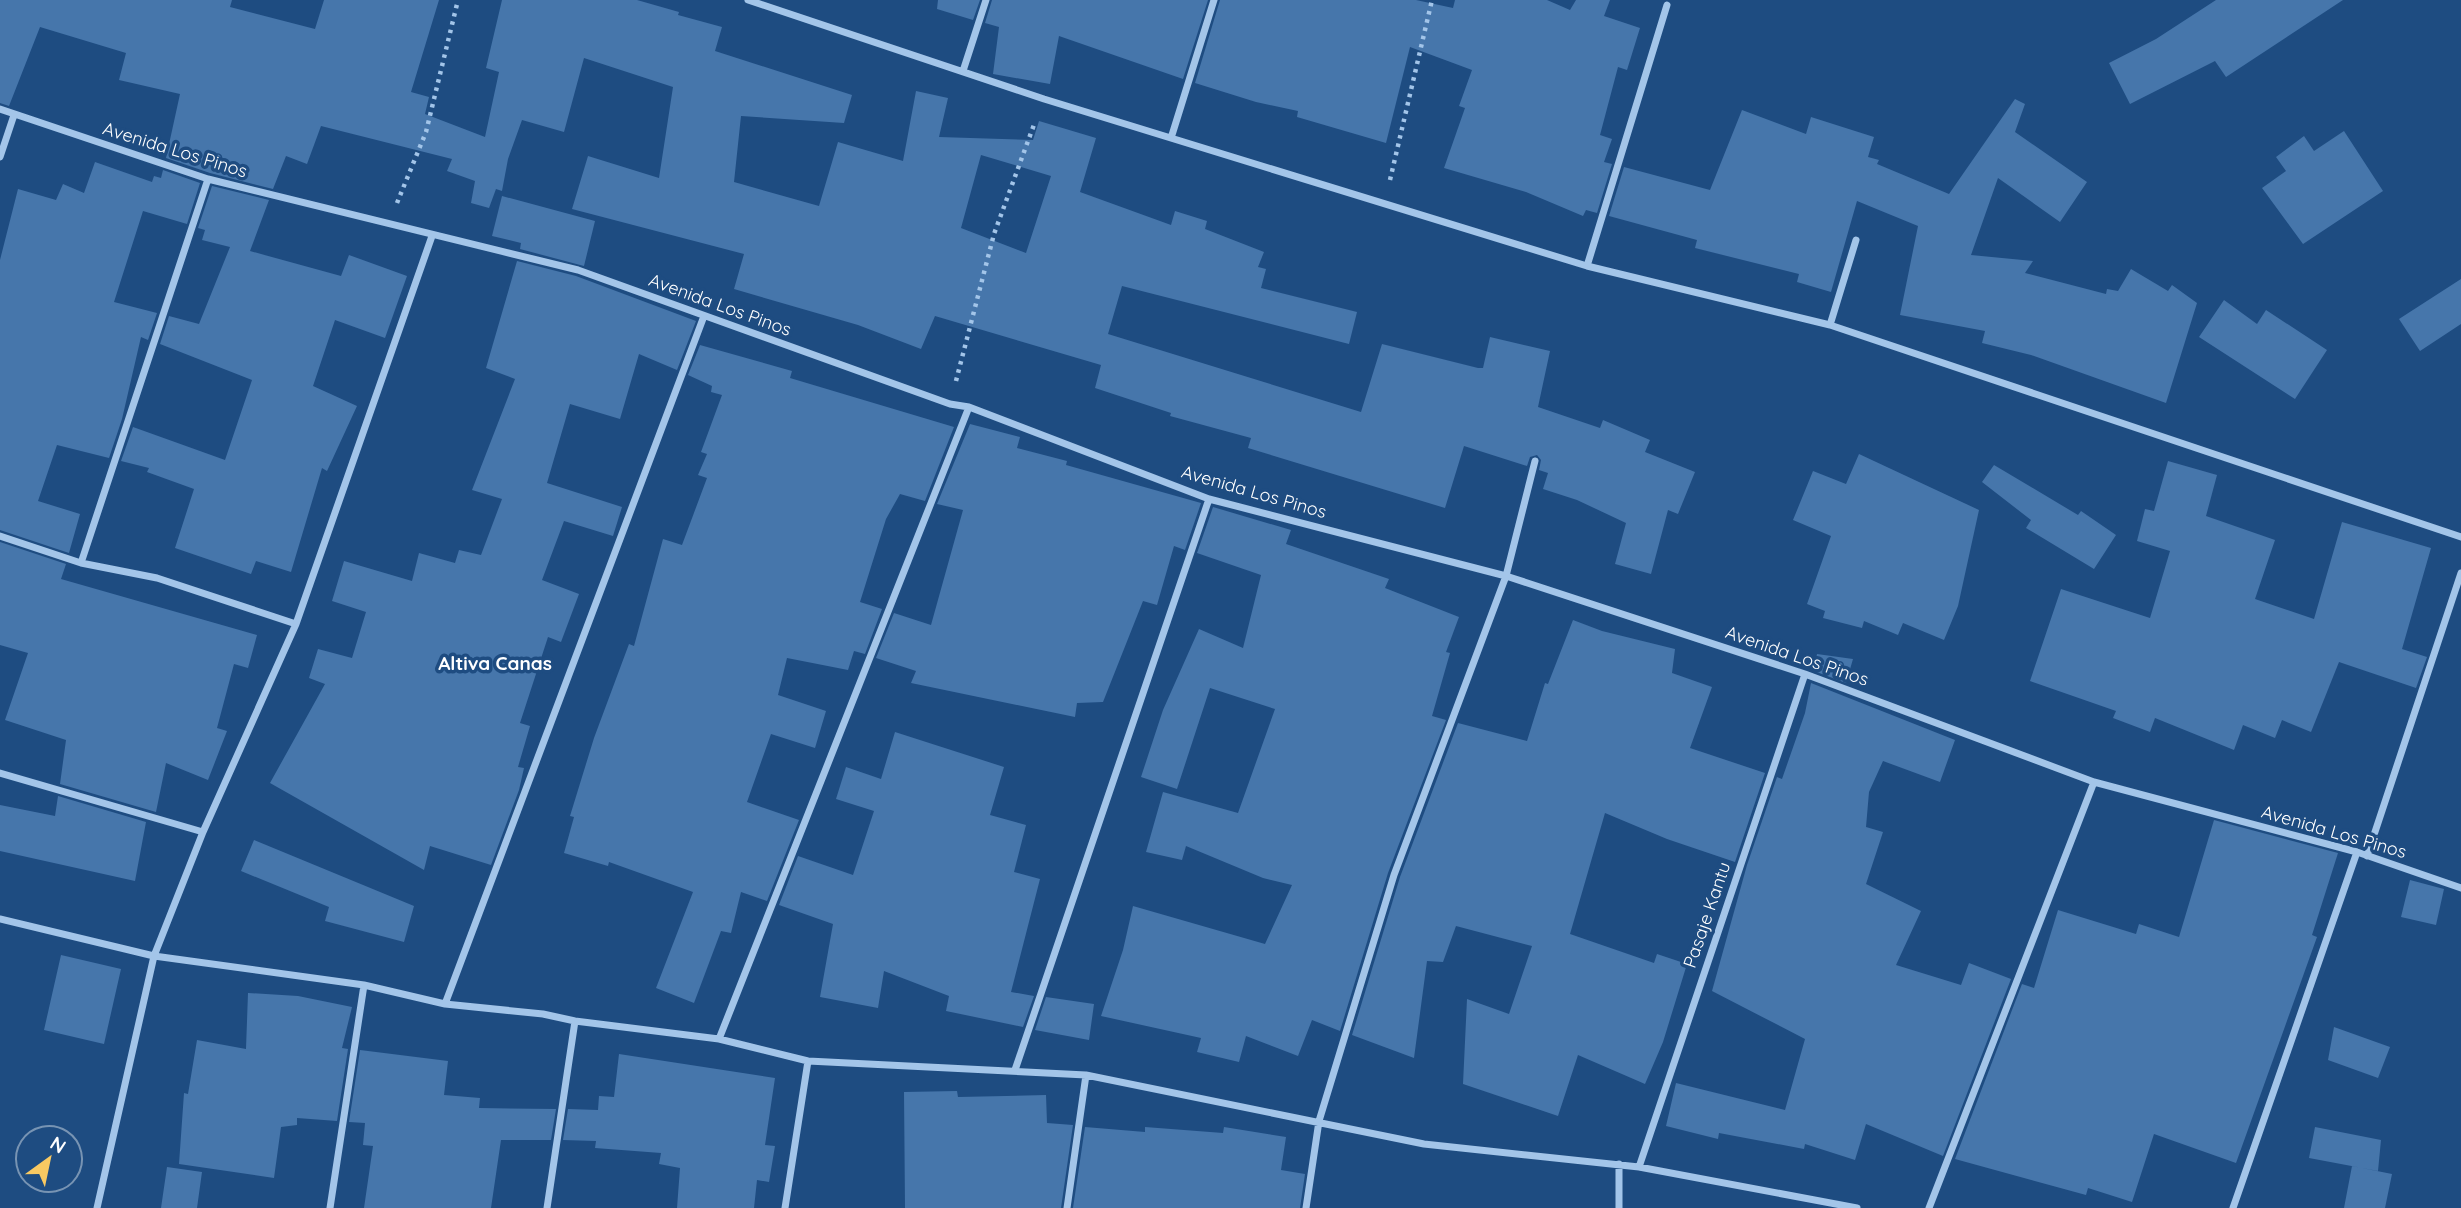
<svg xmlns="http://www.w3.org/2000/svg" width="2461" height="1208" font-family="Quicksand,sans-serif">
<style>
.building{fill:#4676ab;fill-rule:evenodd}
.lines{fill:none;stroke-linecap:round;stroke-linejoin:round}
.path{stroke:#a3c5e9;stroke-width:4.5;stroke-dasharray:3.5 5;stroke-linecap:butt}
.street{stroke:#a3c5e9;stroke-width:7}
.labels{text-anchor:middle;stroke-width:7;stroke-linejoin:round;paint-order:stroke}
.street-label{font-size:18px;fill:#fff;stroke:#1e4c81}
.neighbourhood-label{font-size:19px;font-weight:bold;fill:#fff;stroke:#1e4c81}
</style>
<rect width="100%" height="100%" fill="#1e4c81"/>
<path class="building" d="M 0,0 L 232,0 L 230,7 L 315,29 L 324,0 L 439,0 L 411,92 L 429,97 L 425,114 L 485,137 L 499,72 L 486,68 L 502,0 L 637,0 L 679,12 L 678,15 L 722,27 L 715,51 L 852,95 L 844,123 L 741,116 L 734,182 L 819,206 L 838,142 L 903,161 L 916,91 L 948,98 L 939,137 L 1033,140 L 1039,121 L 1096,138 L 1080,192 L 1171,225 L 1175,211 L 1207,221 L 1205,229 L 1264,252 L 1258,267 L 1266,269 L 1261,288 L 1357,312 L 1349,344 L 1122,286 L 1108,334 L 1361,412 L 1382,344 L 1478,368 L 1483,368 L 1490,337 L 1550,351 L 1538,407 L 1600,428 L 1603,420 L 1650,440 L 1645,452 L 1695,472 L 1678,514 L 1668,510 L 1651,574 L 1615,564 L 1626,523 L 1577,500 L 1543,489 L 1548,473 L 1539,470 L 1541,460 L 1537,455 L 1530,457 L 1527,466 L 1464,446 L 1445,508 L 1248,448 L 1251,438 L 1170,416 L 1171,413 L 1095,388 L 1101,365 L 935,316 L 921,349 L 858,325 L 734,289 L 744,254 L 572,209 L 588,156 L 659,178 L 673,87 L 584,58 L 564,132 L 522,120 L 508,159 L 502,191 L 496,189 L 489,208 L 471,203 L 475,181 L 447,171 L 452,159 L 321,126 L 307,164 L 286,156 L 273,189 L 210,173 L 166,158 L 180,94 L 119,80 L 126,53 L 40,27 L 9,106 L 0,103 ZM 981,155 L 1051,176 L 1026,253 L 961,228 Z
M 938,0 L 980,0 L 973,20 L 937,9 Z
M 992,0 L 1208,0 L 1183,79 L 1059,36 L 1050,84 L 993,74 L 999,27 L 985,23 Z
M 1220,0 L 1416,0 L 1453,8 L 1455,0 L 1547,0 L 1570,10 L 1576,0 L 1610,0 L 1604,16 L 1640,28 L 1627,70 L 1618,67 L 1600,135 L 1612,139 L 1604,162 L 1612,164 L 1597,213 L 1586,210 L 1583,216 L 1526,192 L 1444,168 L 1465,108 L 1459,106 L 1472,70 L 1410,47 L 1386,143 L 1297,117 L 1298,111 L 1256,102 L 1195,83 Z
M 2216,0 L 2343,0 L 2226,77 L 2215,61 L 2130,104 L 2109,63 L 2156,39 Z
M 2015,99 L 2025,104 L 2015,132 L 2087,182 L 2060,222 L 1998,178 L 1971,255 L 2033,261 L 2025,273 L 2106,294 L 2107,289 L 2118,291 L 2131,269 L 2168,291 L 2172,285 L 2197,303 L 2166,403 L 2031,355 L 1982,343 L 1985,331 L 1900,315 L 1918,226 L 1857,201 L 1831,292 L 1797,282 L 1799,274 L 1695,248 L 1697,240 L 1609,216 L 1624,167 L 1710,190 L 1742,110 L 1806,134 L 1811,117 L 1874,137 L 1868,157 L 1879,160 L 1877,164 L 1949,194 Z
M 2344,131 L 2383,191 L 2303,244 L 2262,188 L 2286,171 L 2276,157 L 2304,136 L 2314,151 Z
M 95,162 L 152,182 L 154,176 L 161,178 L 163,170 L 200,183 L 187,224 L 143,211 L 114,302 L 157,313 L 148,340 L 141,337 L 122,419 L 109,458 L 57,445 L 38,501 L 80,514 L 69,553 L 0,530 L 0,260 L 18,189 L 56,200 L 63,184 L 84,193 Z
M 212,186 L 269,200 L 250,251 L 341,276 L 349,255 L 407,276 L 385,338 L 335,320 L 313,386 L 357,406 L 327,471 L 322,468 L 291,572 L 256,561 L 251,574 L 175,548 L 194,489 L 147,472 L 149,468 L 121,461 L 133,427 L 225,460 L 252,380 L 160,344 L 169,316 L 199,324 L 230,247 L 202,240 L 205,230 L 198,228 Z
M 502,196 L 595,221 L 584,266 L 520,249 L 521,243 L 492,236 Z
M 517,261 L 576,276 L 696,321 L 677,370 L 639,354 L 620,419 L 570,404 L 547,483 L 622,507 L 613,536 L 564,521 L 542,580 L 579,594 L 561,642 L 548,637 L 520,723 L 530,726 L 518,767 L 524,768 L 519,790 L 491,865 L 430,846 L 424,870 L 270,783 L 325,684 L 309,678 L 318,649 L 352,658 L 366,612 L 332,601 L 344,561 L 412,581 L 419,553 L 455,563 L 459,550 L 481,555 L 502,499 L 472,490 L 515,379 L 486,368 Z
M 2461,279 L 2461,324 L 2420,351 L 2399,319 Z
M 2224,300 L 2257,324 L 2266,310 L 2327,350 L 2295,399 L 2199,337 Z
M 700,345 L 792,371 L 790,378 L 954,427 L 925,501 L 900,494 L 886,519 L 860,602 L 882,609 L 865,654 L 854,651 L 848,670 L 787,658 L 778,695 L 826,711 L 815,748 L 771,734 L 747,802 L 799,820 L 767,901 L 741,892 L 731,933 L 721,931 L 694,1003 L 656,988 L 693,892 L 609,862 L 608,866 L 564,853 L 574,817 L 570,816 L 594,738 L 629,644 L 634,646 L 663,539 L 682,545 L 707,478 L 698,475 L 707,454 L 701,452 L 722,395 L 711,392 L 712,386 L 688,375 Z
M 970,424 L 1020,437 L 1017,448 L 1067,461 L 1066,465 L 1201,503 L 1185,550 L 1174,546 L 1157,605 L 1143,601 L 1103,702 L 1077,703 L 1075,717 L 911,683 L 916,671 L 876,658 L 894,613 L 931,625 L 963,510 L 937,504 Z
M 1859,454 L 1979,510 L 1958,606 L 1944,640 L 1903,623 L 1898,635 L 1864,621 L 1862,628 L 1823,618 L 1825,611 L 1807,604 L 1831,536 L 1793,520 L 1813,471 L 1846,484 Z
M 2168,461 L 2217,475 L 2206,516 L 2275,540 L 2255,599 L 2314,619 L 2342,522 L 2431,548 L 2402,649 L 2427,657 L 2416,688 L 2339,662 L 2311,732 L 2282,720 L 2275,738 L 2243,725 L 2234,750 L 2155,718 L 2150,732 L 2113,718 L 2116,711 L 2030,681 L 2061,589 L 2150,618 L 2170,551 L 2137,541 L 2145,509 L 2154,511 Z
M 1994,465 L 2078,515 L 2081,511 L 2116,535 L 2094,569 L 2026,528 L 2031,520 L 1982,482 Z
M 1213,507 L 1291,530 L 1286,544 L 1389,579 L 1385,588 L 1459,617 L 1446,652 L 1450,653 L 1432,716 L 1446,720 L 1388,873 L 1340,1031 L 1312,1020 L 1298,1056 L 1246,1036 L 1239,1062 L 1197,1052 L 1201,1038 L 1101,1016 L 1123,950 L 1133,906 L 1265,944 L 1292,885 L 1263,878 L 1186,846 L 1182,860 L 1146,852 L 1163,792 L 1238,813 L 1275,709 L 1210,688 L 1177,789 L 1141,777 L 1163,710 L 1199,629 L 1243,648 L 1261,575 L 1197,553 Z
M 0,542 L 66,564 L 61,579 L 257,635 L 248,668 L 234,664 L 217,728 L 227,731 L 208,780 L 166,763 L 156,812 L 60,784 L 66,740 L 5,720 L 28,653 L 0,645 Z
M 1573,620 L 1602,631 L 1675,649 L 1672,673 L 1712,687 L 1690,748 L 1765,773 L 1735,862 L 1667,839 L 1605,813 L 1570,934 L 1654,963 L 1657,954 L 1687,964 L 1663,1042 L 1645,1084 L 1578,1055 L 1558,1116 L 1463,1084 L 1467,999 L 1509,1014 L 1532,946 L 1456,926 L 1443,962 L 1427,961 L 1414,1058 L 1352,1035 L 1400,877 L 1458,723 L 1527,741 L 1545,683 L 1548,684 Z
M 1817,654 L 1853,659 L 1846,683 L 1814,671 Z
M 1811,683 L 1955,740 L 1940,782 L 1883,761 L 1869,792 L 1866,827 L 1883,832 L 1866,884 L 1921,911 L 1896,965 L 1961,985 L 1969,963 L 2011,979 L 1943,1156 L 1866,1124 L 1855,1160 L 1805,1144 L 1804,1149 L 1719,1133 L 1718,1139 L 1666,1126 L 1676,1083 L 1785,1110 L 1805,1039 L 1712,991 L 1747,865 L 1777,777 L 1782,779 L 1805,713 Z
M 895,732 L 1004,767 L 990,815 L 1026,825 L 1014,872 L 1040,879 L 1011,992 L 1034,996 L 1023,1027 L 946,1011 L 949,996 L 884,971 L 878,1008 L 820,997 L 833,924 L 779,905 L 798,856 L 853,875 L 874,811 L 836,799 L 846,767 L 881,779 Z
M 58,796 L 146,822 L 135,881 L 0,851 L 0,805 L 55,816 Z
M 2214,820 L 2338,853 L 2312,935 L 2317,937 L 2236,1163 L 2154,1134 L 2132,1202 L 2088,1188 L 2086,1195 L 1955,1159 L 2022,984 L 2034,988 L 2058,910 L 2136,934 L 2139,924 L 2179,937 Z
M 254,840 L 414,906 L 404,942 L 325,921 L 329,907 L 241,871 Z
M 2410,880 L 2444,889 L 2436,925 L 2401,917 Z
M 61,955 L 121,969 L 104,1044 L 44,1030 Z
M 248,993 L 298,996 L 352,1007 L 342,1048 L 348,1049 L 337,1121 L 297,1118 L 297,1125 L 281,1127 L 274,1178 L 179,1164 L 184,1093 L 188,1094 L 197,1040 L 246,1049 Z
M 1046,997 L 1094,1004 L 1089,1040 L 1035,1030 Z
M 2334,1027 L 2390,1047 L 2378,1078 L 2328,1060 Z
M 360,1050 L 448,1061 L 444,1095 L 480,1098 L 479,1108 L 556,1109 L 551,1140 L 501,1140 L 491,1208 L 364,1208 L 373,1146 L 363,1145 L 365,1123 L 349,1122 Z
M 619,1054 L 775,1078 L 765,1145 L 775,1146 L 769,1182 L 757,1180 L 754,1208 L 677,1208 L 680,1168 L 659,1164 L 661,1153 L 595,1148 L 596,1141 L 563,1140 L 568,1109 L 598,1110 L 599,1096 L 614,1097 Z
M 957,1091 L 958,1097 L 1046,1095 L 1047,1123 L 1073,1125 L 1061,1208 L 905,1208 L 904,1092 Z
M 1085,1127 L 1145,1132 L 1145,1127 L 1223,1133 L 1224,1127 L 1286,1137 L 1281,1170 L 1305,1174 L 1300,1208 L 1073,1208 Z
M 2315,1127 L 2381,1140 L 2378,1171 L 2309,1158 Z
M 2352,1166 L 2392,1174 L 2385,1208 L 2344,1208 Z
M 167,1167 L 202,1172 L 197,1208 L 161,1208 Z"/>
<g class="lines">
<path class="path" d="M 1390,180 L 1432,0
M 397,203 L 426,132 L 458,0
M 956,381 L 994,234 L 1035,122"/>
<path class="street" d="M 748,0 L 1044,99 L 1587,266 L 1830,325 L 2461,537
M 963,71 L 986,0
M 0,109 L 208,179 L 578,270 L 950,404 L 969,407 L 1209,499 L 1506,576 L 1805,674 L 2094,782 L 2357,852 L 2461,888
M 1172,135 L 1214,0
M 0,157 L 14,115
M 1587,266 L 1667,5
M 1830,325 L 1856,240
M 0,536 L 81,563 L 157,578 L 296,624 L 203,832 L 154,956 L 97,1208
M 81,563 L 208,179
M 296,624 L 432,236
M 0,773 L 203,832
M 2367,856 L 2461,573
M 0,919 L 154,956 L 364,985 L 445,1004 L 543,1014 L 575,1021 L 719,1039 L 808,1061 L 1086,1075 L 1424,1144 L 1639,1167 L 1857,1208
M 445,1004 L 704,316
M 719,1039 L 969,407
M 1015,1070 L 1209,499
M 1639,1167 L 1805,674
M 330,1208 L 364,985
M 547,1208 L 575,1021
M 785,1208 L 808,1061
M 1067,1208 L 1086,1075
M 1306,1208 L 1319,1121 L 1394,875 L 1506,576 L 1535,461
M 1619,1208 L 1619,1164
M 1929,1208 L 2094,782
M 2233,1208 L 2357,852"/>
</g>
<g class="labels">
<g class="street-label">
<text transform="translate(175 150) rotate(17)" y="6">Avenida Los Pinos</text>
<text transform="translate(720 305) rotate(20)" y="6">Avenida Los Pinos</text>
<text transform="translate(1254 492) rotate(16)" y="6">Avenida Los Pinos</text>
<text transform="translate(1797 656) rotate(19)" y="6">Avenida Los Pinos</text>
<text transform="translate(2334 832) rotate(16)" y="6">Avenida Los Pinos</text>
<text transform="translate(1707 915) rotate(-71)" y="6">Pasaje Kantu</text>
</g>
<g class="neighbourhood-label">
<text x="495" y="670">Altiva Canas</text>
</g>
</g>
<g transform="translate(49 1159) rotate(33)"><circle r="33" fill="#1e4c81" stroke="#7894b3" stroke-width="2"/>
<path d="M0-5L12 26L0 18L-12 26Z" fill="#f8c962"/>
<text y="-10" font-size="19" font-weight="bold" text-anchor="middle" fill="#ffffff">N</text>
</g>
</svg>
